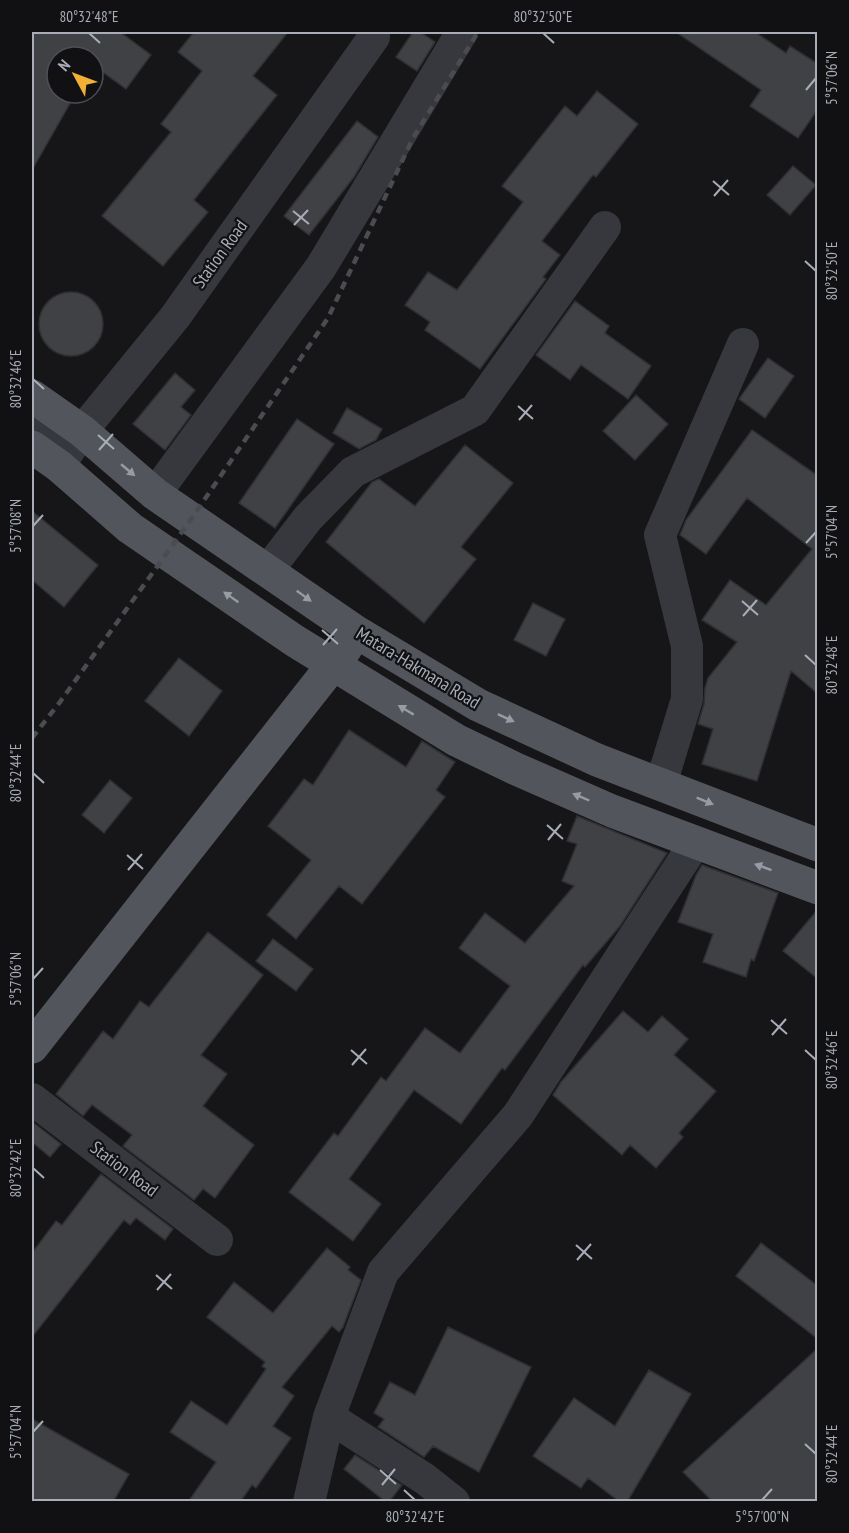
<svg xmlns="http://www.w3.org/2000/svg" width="849" height="1533" font-family="'PT Sans Narrow',sans-serif">
<style>
.building{fill:#404145;stroke:#303034;stroke-width:1.5}
.lines{fill:none;stroke-linecap:round;stroke-linejoin:round}
.minor{stroke:#37383d;stroke-width:32}
.primary{stroke:#53555c;stroke-width:33}
.rail{stroke:#4a4c52;stroke-width:4.5;stroke-dasharray:8 6;stroke-linecap:butt}
.oneway{fill:#979ba6}
.ticks{fill:none;stroke:#a8adb8;stroke-width:2}
.labels{text-anchor:middle;stroke-width:4.5;stroke-linejoin:round;paint-order:stroke}
.street-label{font-size:18px;fill:#a8adb8;stroke:#111113}
.neatline{fill:none;stroke:#a8adb8;stroke-width:2}
.ticks-label{font-size:15px;text-anchor:middle;fill:#a8adb8}
</style>
<rect width="100%" height="100%" fill="#161618"/>
<path class="building" d="M 32,32 L 120,32 L 151,55 L 126,89 L 93,65 L 93,57 L 57,57 L 57,93 L 76,93 L 32,170 Z
M 194,32 L 288,32 L 253,76 L 277,95 L 194,200 L 208,212 L 163,266 L 102,216 L 171,132 L 161,124 L 202,71 L 178,52 Z
M 413,32 L 420,32 L 435,42 L 417,71 L 396,57 Z
M 676,32 L 755,32 L 786,53 L 790,46 L 818,64 L 818,109 L 798,138 L 750,106 L 761,90 Z
M 597,91 L 638,124 L 596,177 L 593,175 L 542,241 L 560,255 L 543,277 L 546,279 L 480,369 L 425,330 L 430,322 L 405,305 L 428,272 L 457,290 L 523,202 L 502,186 L 565,106 L 577,116 Z
M 357,121 L 378,137 L 354,177 L 309,235 L 284,216 Z
M 793,166 L 816,185 L 790,215 L 767,195 Z
M39 324a32 32 0 1 1 64 0a32 32 0 1 1-64 0Z
M 575,301 L 609,326 L 605,333 L 651,366 L 628,399 L 581,365 L 570,380 L 536,355 Z
M 768,358 L 794,376 L 765,418 L 739,399 Z
M 175,373 L 195,390 L 181,407 L 191,415 L 165,450 L 133,424 Z
M 636,395 L 668,424 L 635,460 L 603,431 Z
M 347,408 L 382,429 L 376,440 L 359,449 L 333,433 Z
M 297,419 L 334,444 L 275,528 L 239,503 Z
M 752,430 L 818,476 L 818,694 L 791,671 L 757,781 L 702,764 L 713,729 L 698,724 L 704,704 L 705,688 L 708,678 L 737,642 L 702,620 L 730,580 L 766,605 L 812,549 L 747,498 L 706,554 L 680,535 L 686,520 Z
M 465,445 L 513,483 L 461,547 L 476,559 L 424,623 L 326,542 L 372,482 L 379,479 L 415,506 Z
M 32,511 L 98,565 L 64,607 L 32,580 Z
M 533,603 L 565,619 L 546,656 L 514,640 Z
M 179,658 L 222,691 L 189,736 L 145,701 Z
M 349,730 L 406,767 L 422,741 L 455,762 L 436,790 L 445,797 L 362,904 L 339,886 L 296,939 L 267,915 L 311,860 L 268,826 L 304,779 L 313,785 Z
M 110,780 L 132,798 L 104,833 L 82,815 Z
M 577,816 L 667,853 L 620,926 L 585,967 L 583,965 L 505,1070 L 502,1068 L 461,1124 L 414,1090 L 349,1179 L 381,1204 L 353,1241 L 289,1192 L 334,1133 L 338,1136 L 381,1077 L 386,1081 L 425,1028 L 460,1053 L 510,986 L 459,948 L 485,913 L 525,943 L 574,886 L 562,881 L 577,844 L 567,841 Z
M 702,865 L 778,893 L 754,961 L 751,959 L 746,977 L 703,962 L 713,934 L 678,922 L 696,875 Z
M 818,909 L 818,979 L 783,951 Z
M 208,932 L 263,975 L 201,1055 L 227,1074 L 203,1106 L 254,1145 L 215,1198 L 203,1189 L 194,1200 L 123,1146 L 132,1135 L 92,1105 L 83,1116 L 56,1094 L 103,1031 L 113,1039 L 140,1001 L 149,1007 Z
M 273,939 L 313,969 L 296,991 L 256,961 Z
M 623,1011 L 648,1032 L 662,1016 L 688,1039 L 674,1055 L 716,1091 L 679,1133 L 683,1137 L 656,1168 L 630,1145 L 622,1155 L 553,1095 L 561,1082 Z
M 34,1123 L 61,1144 L 50,1157 L 32,1142 L 32,1127 Z
M 101,1174 L 173,1229 L 165,1240 L 136,1218 L 130,1225 L 124,1220 L 32,1337 L 32,1253 L 56,1221 L 62,1225 Z
M 761,1243 L 818,1286 L 818,1339 L 736,1276 Z
M 327,1248 L 350,1267 L 348,1270 L 361,1280 L 343,1327 L 339,1332 L 332,1326 L 282,1387 L 294,1396 L 273,1426 L 291,1438 L 256,1488 L 252,1485 L 240,1502 L 188,1502 L 216,1462 L 170,1432 L 191,1401 L 227,1425 L 266,1369 L 262,1366 L 265,1362 L 207,1317 L 234,1282 L 273,1313 Z
M 448,1327 L 531,1367 L 479,1472 L 433,1446 L 424,1457 L 378,1427 L 384,1419 L 374,1413 L 390,1382 L 415,1395 Z
M 818,1348 L 818,1502 L 713,1502 L 683,1472 Z
M 649,1370 L 691,1394 L 627,1502 L 620,1502 L 588,1478 L 581,1488 L 533,1456 L 574,1398 L 615,1426 Z
M 32,1419 L 129,1474 L 113,1502 L 32,1502 Z
M 355,1455 L 402,1485 L 389,1502 L 386,1502 L 344,1469 Z"/>
<g class="lines">
<path class="minor" d="M 32,450 L 57,414
M 59,466 L 82,431 L 175,317 L 374,37
M 155,494 L 321,267 L 462,32
M 268,570 L 308,518 L 353,472 L 475,410 L 605,227
M 661,784 L 687,699 L 687,646 L 660,535 L 743,344
M 32,1099 L 217,1240
M 329,1417 L 425,1479 L 454,1502
M 309,1502 L 329,1417 L 383,1272 L 518,1115 L 695,843"/>
<path class="primary" d="M 32,396 L 82,431 L 155,494 L 358,633 L 478,705 L 597,760 L 818,845
M 32,447 L 59,466 L 130,528 L 295,641 L 456,740 L 516,769 L 612,811 L 818,888
M 32,1047 L 346,648"/>
<path class="rail" d="M 32,738 L 60,702 L 192,518 L 328,318 L 413,138 L 478,32"/>
</g>
<defs><path id="oneway-solid" d="M-6-.8H1V-3.2L6.5 0L1 3.2V.8H-6Z" transform="scale(1.5)"/></defs>
<g class="oneway">
<use href="#oneway-solid" transform="translate(128 470) rotate(40)"/>
<use href="#oneway-solid" transform="translate(304 596) rotate(36)"/>
<use href="#oneway-solid" transform="translate(231 597) rotate(-145)"/>
<use href="#oneway-solid" transform="translate(406 710) rotate(-149)"/>
<use href="#oneway-solid" transform="translate(506 718) rotate(25)"/>
<use href="#oneway-solid" transform="translate(581 797) rotate(-157)"/>
<use href="#oneway-solid" transform="translate(705 801) rotate(22)"/>
<use href="#oneway-solid" transform="translate(763 867) rotate(-160)"/>
</g>
<path class="ticks" d="M 89,33 L 100,43M 543,33 L 554,43M 806,90 L 816,78M 713,181 L 729,195M 714,196 L 728,180M 293,211 L 309,224M 294,225 L 308,210M 805,261 L 816,271M 33,379 L 44,389M 518,406 L 533,419M 519,420 L 532,405M 98,435 L 114,449M 99,450 L 113,434M 33,526 L 43,515M 806,543 L 816,532M 742,601 L 758,615M 743,616 L 757,600M 322,630 L 338,644M 323,645 L 337,629M 805,655 L 816,665M 33,773 L 44,783M 547,825 L 563,839M 548,840 L 561,824M 127,855 L 143,869M 128,870 L 142,854M 33,979 L 43,968M 771,1020 L 787,1034M 772,1035 L 786,1019M 351,1050 L 367,1064M 805,1050 L 816,1060M 352,1065 L 366,1049M 33,1168 L 44,1178M 576,1245 L 592,1259M 577,1260 L 591,1244M 156,1275 L 172,1289M 157,1290 L 171,1274M 33,1432 L 43,1421M 805,1444 L 816,1454M 380,1470 L 396,1484M 382,1485 L 395,1469M 404,1490 L 415,1500M 762,1500 L 772,1489"/>
<g class="labels">
<g class="street-label">
<text transform="translate(220 254) rotate(-54)" y="6">Station Road</text>
<text transform="translate(418 668) rotate(31)" y="6">Matara-Hakmana Road</text>
<text transform="translate(124 1169) rotate(37)" y="6">Station Road</text>
</g>
</g>
<rect width="849" height="1533" fill="none" stroke="#111113" stroke-width="66"/>
<g transform="translate(75 75) rotate(311)"><circle r="28" fill="#111113" stroke="#4d4f55" stroke-width="1.5"/>
<path d="M0-4.5L10 22L0 15L-10 22Z" fill="#f2b134"/>
<text y="-9" font-size="16" font-weight="bold" text-anchor="middle" fill="#a8adb8">N</text>
</g>
<rect x="33" y="33" width="783" height="1467" class="neatline"/>
<g class="ticks-label">
<text x="89" y="22">80°32'48"E</text>
<text x="543" y="22">80°32'50"E</text>
<text transform="translate(832 78) rotate(-90)" y="5">5°57'06"N</text>
<text transform="translate(832 271) rotate(-90)" y="5">80°32'50"E</text>
<text transform="translate(16 379) rotate(-90)" y="5">80°32'46"E</text>
<text transform="translate(16 526) rotate(-90)" y="5">5°57'08"N</text>
<text transform="translate(832 532) rotate(-90)" y="5">5°57'04"N</text>
<text transform="translate(832 665) rotate(-90)" y="5">80°32'48"E</text>
<text transform="translate(16 773) rotate(-90)" y="5">80°32'44"E</text>
<text transform="translate(16 979) rotate(-90)" y="5">5°57'06"N</text>
<text transform="translate(832 1060) rotate(-90)" y="5">80°32'46"E</text>
<text transform="translate(16 1168) rotate(-90)" y="5">80°32'42"E</text>
<text transform="translate(16 1432) rotate(-90)" y="5">5°57'04"N</text>
<text transform="translate(832 1454) rotate(-90)" y="5">80°32'44"E</text>
<text x="415" y="1522">80°32'42"E</text>
<text x="762" y="1522">5°57'00"N</text>
</g>
</svg>
